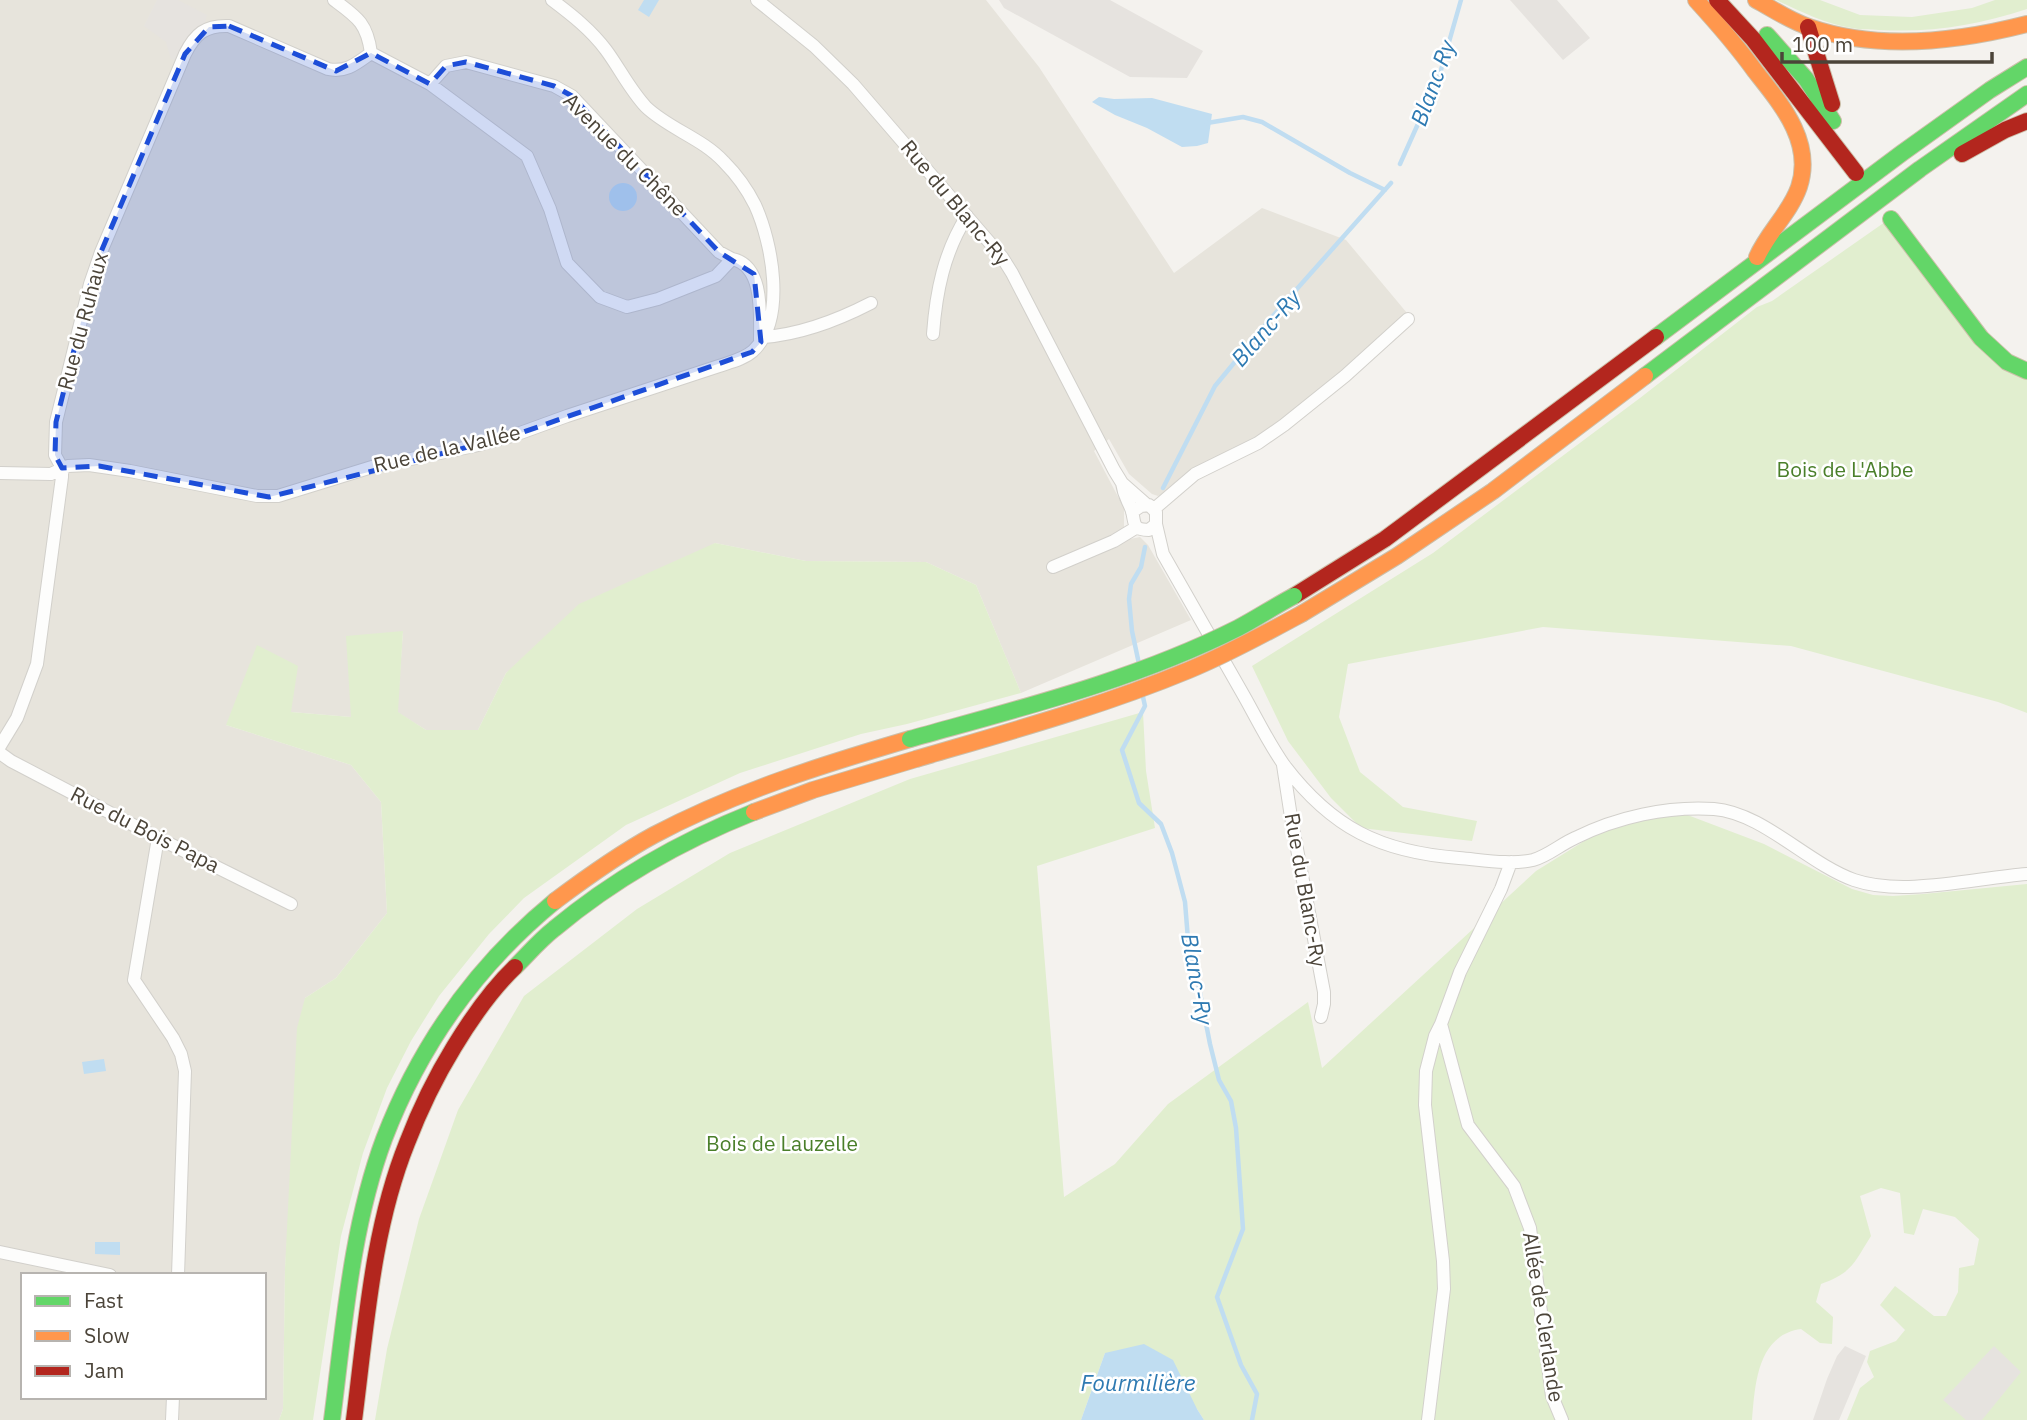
<svg xmlns="http://www.w3.org/2000/svg" width="2027" height="1420" font-family="'IBM Plex Sans',sans-serif">
<style>
.residential{fill:#e7e4dc;fill-rule:evenodd}
.green{fill:#e1eecf}
.parking{fill:#e6e3df}
.water{fill:#c0ddf1}
.lines{fill:none;stroke-linecap:round;stroke-linejoin:round}
.stream{stroke:#c0ddf1;stroke-width:4.5}
.street-casing{stroke:#d2d0cb;stroke-width:14}
.fast-casing{stroke:#ccbfa9;stroke-width:18}
.slow-casing{stroke:#ccbfa9;stroke-width:18}
.jam-casing{stroke:#ccbfa9;stroke-width:18}
.street{stroke:#fdfdfc;stroke-width:12}
.fast{stroke:#63d668;stroke-width:16}
.slow{stroke:#ff974d;stroke-width:16}
.jam{stroke:#b3261e;stroke-width:16}
.fast-bridge-casing{stroke:#ccbfa9;stroke-width:18;stroke-linecap:butt}
.slow-bridge-casing{stroke:#ccbfa9;stroke-width:18;stroke-linecap:butt}
.fast-bridge{stroke:#63d668;stroke-width:16}
.slow-bridge{stroke:#ff974d;stroke-width:16}
.marked{fill:#1d4ed8;fill-opacity:0.2;stroke:#1d4ed8;stroke-width:5;stroke-dasharray:14 9;stroke-linejoin:round}
.labels{text-anchor:middle;stroke-width:5;stroke-linejoin:round;paint-order:stroke}
.street-label{font-size:21px;fill:#4b4439;stroke:#fff}
.park-label{font-size:21px;fill:#4a7f2a;stroke:#fff}
.water-label{font-size:23px;font-style:italic;fill:#2e7ab2;stroke:#fff}
</style>
<rect width="100%" height="100%" fill="#f4f2ee"/>
<path class="residential" d="M 0,0 L 986,0 L 1039,67 L 1174,273 L 1262,208 L 1346,240 L 1412,319 L 1253,442 L 1158,496 L 1152,494 L 1129,474 L 1109,439 L 1094,451 L 1124,508 L 1124,528 L 1130,539 L 1140,537 L 1148,545 L 1191,620 L 1021,693 L 976,585 L 926,562 L 806,561 L 715,543 L 506,673 L 478,730 L 426,730 L 397,712 L 403,632 L 351,717 L 291,712 L 226,725 L 351,765 L 381,802 L 387,913 L 336,978 L 305,998 L 285,1268 L 283,1409 L 279,1420 L 0,1420 ZM 23,1275 L 264,1275 L 264,1397 L 23,1397 Z"/>
<path class="green" d="M 1776,0 L 1820,0 L 1860,15 L 1912,17 L 1972,8 L 1995,0 L 2027,0 L 2027,9 C 1977,25 1932,33 1879,30 C 1870,29 1860,30 1852,28 C 1826,24 1800,11 1776,0 Z
M 1885,222 L 2027,376 L 2027,713 L 1998,702 L 1791,646 L 1543,627 L 1348,664 L 1339,717 L 1360,772 L 1403,807 L 1477,821 L 1472,841 L 1361,828 L 1331,798 L 1288,741 L 1252,666 L 1433,553 L 1640,398 L 1757,307 L 1772,301 Z
M 715,543 L 806,561 L 926,562 L 976,585 L 1021,693 L 907,724 L 861,734 L 740,773 L 626,825 L 524,898 L 489,934 L 439,996 L 411,1041 L 387,1088 L 363,1153 L 341,1236 L 313,1420 L 279,1420 L 283,1409 L 285,1268 L 297,1028 L 305,998 L 336,978 L 387,913 L 381,802 L 351,765 L 226,725 L 257,645 L 298,666 L 291,712 L 351,717 L 346,636 L 403,631 L 398,712 L 426,730 L 478,730 L 506,673 L 579,604 Z
M 1143,712 L 1146,771 L 1155,828 L 1037,866 L 1064,1197 L 1115,1164 L 1168,1104 L 1308,1002 L 1322,1068 L 1536,871 L 1602,830 L 1677,811 L 1764,844 L 1852,889 L 1873,895 L 1893,896 L 1923,894 L 2027,884 L 2027,1420 L 1847,1420 L 1860,1388 L 1874,1377 L 1867,1362 L 1870,1351 L 1896,1341 L 1905,1330 L 1880,1305 L 1895,1286 L 1934,1316 L 1946,1316 L 1958,1292 L 1959,1268 L 1974,1265 L 1979,1239 L 1955,1217 L 1923,1209 L 1914,1235 L 1904,1233 L 1900,1193 L 1881,1188 L 1860,1196 L 1871,1236 C 1854,1263 1852,1273 1821,1284 L 1816,1302 L 1833,1317 L 1832,1344 L 1820,1343 L 1801,1329 C 1757,1335 1755,1385 1752,1420 L 1204,1420 L 1197,1409 L 1105,1353 L 1081,1420 L 375,1420 L 387,1349 L 419,1219 L 458,1110 L 524,996 L 637,909 L 730,853 L 910,779 Z"/>
<path class="parking" d="M 157,0 L 178,0 L 207,15 L 203,30 L 182,62 L 171,59 L 166,42 L 144,26 Z
M 999,0 L 1110,0 L 1203,51 L 1187,78 L 1130,77 L 1004,8 Z
M 1510,0 L 1557,0 L 1590,38 L 1563,60 Z
M 1845,1346 L 1866,1356 L 1839,1420 L 1813,1420 L 1827,1379 L 1837,1356 Z
M 1994,1346 L 2021,1372 L 1982,1420 L 1966,1420 L 1943,1400 Z"/>
<path class="water" d="M 644,0 L 659,0 L 649,17 L 638,10 Z
M 1099,97 L 1114,99 L 1152,98 L 1212,114 L 1208,143 L 1197,146 L 1182,147 L 1147,128 L 1115,115 L 1092,102 Z
M609 197a14 14 0 1 1 28 0a14 14 0 1 1-28 0Z
M 104,1059 L 106,1071 L 84,1074 L 82,1062 Z
M 95,1242 L 120,1242 L 120,1255 L 95,1254 Z
M 1144,1344 L 1173,1360 L 1197,1409 L 1204,1420 L 1081,1420 L 1105,1353 Z"/>
<g class="lines">
<path class="stream" d="M 1207,123 L 1243,117 L 1262,122 L 1350,173 L 1385,190
M 1400,164 L 1439,77 L 1461,0
M 1163,488 L 1215,386 L 1272,317 L 1391,183
M 1139,664 L 1132,631 L 1129,599 L 1131,584 L 1141,567 L 1145,547
M 1143,697 L 1145,706 L 1122,750 L 1139,803 L 1161,824 L 1172,853 L 1185,902 L 1189,952 L 1198,983 L 1210,1044 L 1219,1080 L 1231,1101 L 1236,1128 L 1243,1229 L 1217,1297 L 1241,1365 L 1257,1394 L 1252,1420"/>
<defs>
<path id="street" d="M 757,0 L 814,46 L 853,84 L 1002,257 L 1012,273 L 1114,470 L 1122,483 L 1147,505
M 371,53 L 430,84 L 446,66 L 466,62 L 554,86 L 572,96 L 719,252 L 732,259 L 716,276 L 658,299 L 627,307 L 600,297 L 567,263 L 550,209 L 527,156 L 430,84
M 732,259 C 764,265 760,314 760,340
M 933,334 C 936,292 944,252 967,216
M 764,337 C 803,334 838,320 871,303
M 0,473 L 51,474 L 68,466 L 89,465 L 130,471 L 257,496 L 278,496 L 372,467 L 474,446 L 512,436 L 567,416 L 719,366 C 731,362 744,359 753,351 C 787,319 772,242 755,205 C 747,189 736,174 724,162 C 702,138 669,129 646,107 C 630,90 620,69 606,50 C 591,30 572,15 552,0
M 1122,483 C 1124,497 1128,500 1132,511 C 1135,523 1132,530 1149,530 L 1156,524 L 1156,512 L 1149,505 L 1141,506 L 1132,512
M 1154,509 L 1195,474 L 1258,443 L 1284,425 L 1345,376 L 1408,319
M 1156,524 L 1163,554 C 1190,601 1217,649 1244,696 C 1257,719 1269,744 1284,765 C 1332,828 1380,852 1459,858 C 1483,860 1510,865 1533,860 C 1548,856 1561,844 1575,838 C 1617,817 1667,806 1714,809 C 1763,813 1807,863 1854,880 C 1903,897 1975,878 2027,874
M 1053,567 L 1114,541 L 1137,527
M 0,746 L 17,718 L 37,664 L 62,477 L 62,468 L 55,455 L 56,422 L 90,284 L 101,252 L 185,54 C 195,34 205,25 229,26 L 328,69 C 346,73 357,63 371,53 C 367,23 357,17 334,0
M 0,753 L 11,761 L 158,838 L 291,904
M 1283,765 L 1291,817 L 1324,992 L 1324,1004 L 1321,1017
M 158,838 L 134,980 L 173,1038 L 181,1054 L 185,1071 L 178,1275
M 1441,1024 L 1468,1125 L 1514,1186 L 1530,1228 L 1552,1396 L 1562,1420
M 0,1252 L 110,1275
M 172,1420 L 173,1397
M 1428,1420 L 1444,1289 L 1443,1261 L 1425,1105 L 1426,1071 L 1435,1036 L 1441,1024 L 1460,972 L 1501,889 L 1511,862"/>
<path id="fast" d="M 1767,35 L 1806,79 L 1833,121
M 1891,219 L 1981,338 L 2007,362 L 2027,371
M 1656,337 L 1902,153 L 1990,90 L 2027,67
M 1645,376 L 1920,169 L 2027,94
M 515,967 C 528,954 540,940 554,929 C 614,879 681,841 754,812
M 332,1420 C 344,1327 351,1228 384,1139 C 420,1045 478,964 555,901"/>
<path id="slow" d="M 1696,0 C 1717,23 1737,46 1755,71 C 1781,104 1814,142 1799,187 C 1790,213 1768,232 1757,257
M 1756,0 C 1773,9 1790,21 1809,27 C 1878,51 1957,42 2027,24
M 1303,613 L 1397,556 L 1493,491 L 1645,376
M 754,812 L 813,790 L 916,759
M 555,901 C 587,877 619,854 654,835 C 735,792 822,765 910,739"/>
<path id="jam" d="M 1717,0 L 1753,39 L 1856,173
M 1808,27 L 1832,104
M 1962,154 L 2005,130 L 2027,121
M 1294,596 L 1385,539 L 1656,337
M 354,1420 C 366,1328 372,1230 407,1143 C 420,1109 435,1078 454,1047 C 471,1019 491,990 515,967"/>
</defs>
<use href="#street" class="street-casing"/>
<use href="#fast" class="fast-casing"/>
<use href="#slow" class="slow-casing"/>
<use href="#jam" class="jam-casing"/>
<use href="#street" class="street"/>
<use href="#fast" class="fast"/>
<use href="#slow" class="slow"/>
<use href="#jam" class="jam"/>
<defs>
<path id="fast-bridge" d="M 910,739 C 1021,708 1135,680 1238,628 C 1257,618 1275,606 1294,596"/>
<path id="slow-bridge" d="M 916,759 C 1008,732 1100,707 1189,670 C 1228,654 1266,633 1303,613"/>
</defs>
<use href="#fast-bridge" class="fast-bridge-casing"/>
<use href="#slow-bridge" class="slow-bridge-casing"/>
<use href="#fast-bridge" class="fast-bridge"/>
<use href="#slow-bridge" class="slow-bridge"/>
</g>
<path class="marked" d="M 229,26 L 336,71 L 371,53 L 430,84 L 446,66 L 466,62 L 554,86 L 572,96 L 719,252 L 754,274 L 761,342 L 752,352 L 512,436 L 269,497 L 99,466 L 62,468 L 55,455 L 56,422 L 95,266 L 185,54 L 209,27 Z"/>
<g class="labels">
<g class="street-label">
<text transform="translate(625 155) rotate(45)" y="7">Avenue du Chêne</text>
<text transform="translate(955 203) rotate(50)" y="7">Rue du Blanc-Ry</text>
<text transform="translate(83 321) rotate(-75)" y="7">Rue du Ruhaux</text>
<text transform="translate(447 449) rotate(-13)" y="7">Rue de la Vallée</text>
<text transform="translate(145 830) rotate(27)" y="7">Rue du Bois Papa</text>
<text transform="translate(1305 890) rotate(80)" y="7">Rue du Blanc-Ry</text>
<text transform="translate(1543 1317) rotate(81)" y="7">Allée de Clerlande</text>
</g>
<g class="park-label">
<text x="1845" y="477">Bois de L'Abbe</text>
<text x="782" y="1151">Bois de Lauzelle</text>
</g>
<g class="water-label">
<text transform="translate(1433 83) rotate(-70)" y="8">Blanc Ry</text>
<text transform="translate(1266 328) rotate(-49)" y="8">Blanc-Ry</text>
<text transform="translate(1197 979) rotate(80)" y="8">Blanc-Ry</text>
<text x="1138" y="1391">Fourmilière</text>
</g>
</g>
<rect x="21" y="1273" width="245" height="126" fill="#ffffff" stroke="#b7b4b0" stroke-width="2"/>
<rect x="35" y="1296" width="35" height="10" fill="#63d668" stroke="#b7b4b0" stroke-width="2"/>
<text x="84" y="1308" font-size="21" fill="#4b4439">Fast</text>
<rect x="35" y="1331" width="35" height="10" fill="#ff974d" stroke="#b7b4b0" stroke-width="2"/>
<text x="84" y="1343" font-size="21" fill="#4b4439">Slow</text>
<rect x="35" y="1366" width="35" height="10" fill="#b3261e" stroke="#b7b4b0" stroke-width="2"/>
<text x="84" y="1378" font-size="21" fill="#4b4439">Jam</text>
<path d="M1782 52v10h210v-10" fill="none" stroke="#4b4439" stroke-width="3.5"/>
<text x="1792" y="52" font-size="21" fill="#4b4439" stroke="#ffffff" stroke-width="5" paint-order="stroke">100 m</text>
</svg>
